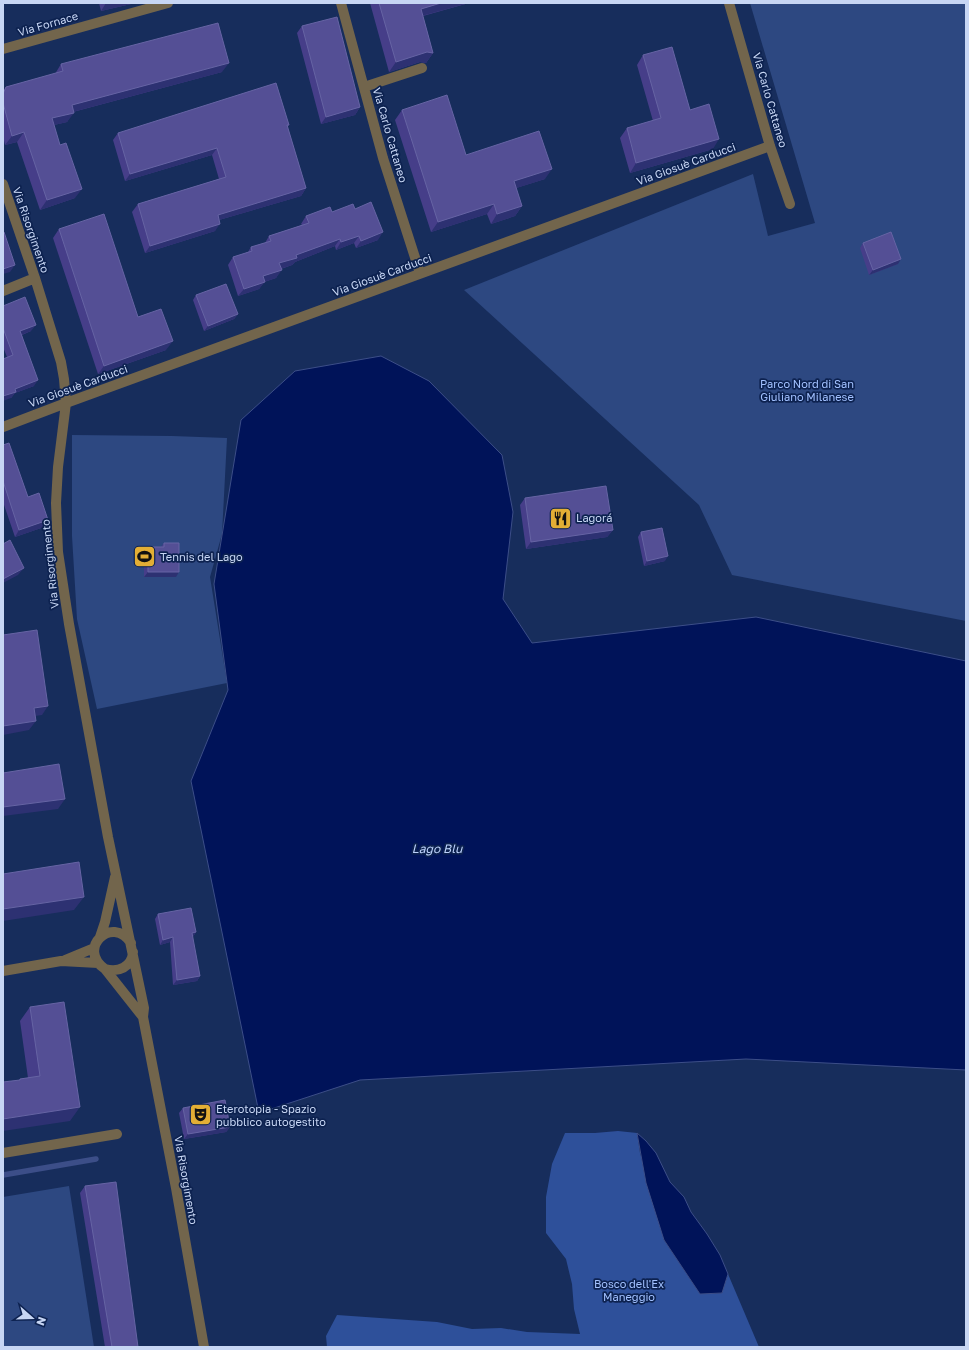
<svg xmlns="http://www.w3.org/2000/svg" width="969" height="1350" font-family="'Golos Text',sans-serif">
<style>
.green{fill:#2d4881}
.forest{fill:#2e509a}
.water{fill:#001359;stroke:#3c4e88}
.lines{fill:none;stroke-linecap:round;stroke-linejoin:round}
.stream{stroke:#3c4e88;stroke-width:5.5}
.minor{stroke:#72654c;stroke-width:10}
.wall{fill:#463e89}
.shaded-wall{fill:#2d3172}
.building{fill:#544f95;stroke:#6664a4}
.labels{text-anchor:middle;stroke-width:3.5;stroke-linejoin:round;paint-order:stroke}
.street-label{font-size:11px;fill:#c7d6f4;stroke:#0d2250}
.park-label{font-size:11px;fill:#a2c1ff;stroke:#0d2250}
.poi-label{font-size:11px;fill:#c7d6f4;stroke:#0d2250;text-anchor:start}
.water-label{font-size:12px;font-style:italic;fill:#bdd2fc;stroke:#0d2250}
</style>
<rect width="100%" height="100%" fill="#172d5c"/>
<path class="green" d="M 750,3 L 966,3 L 966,621 L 732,575 L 699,505 L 464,290 L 753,174 L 768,236 L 815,223 Z
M 72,435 L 172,436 L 227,438 L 222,534 L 210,577 L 227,683 L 97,709 L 77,619 L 72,536 Z
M 69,1186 L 94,1347 L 3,1347 L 3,1197 Z"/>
<path class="forest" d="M 618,1131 L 637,1133 L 640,1153 L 664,1240 L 700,1294 L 722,1293 L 728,1274 L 759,1347 L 327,1347 L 326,1336 L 337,1315 L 437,1322 L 472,1329 L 501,1328 L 527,1332 L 580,1334 L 574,1309 L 572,1284 L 566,1259 L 546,1233 L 546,1197 L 552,1164 L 565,1133 L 595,1133 Z"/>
<path class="water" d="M 381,356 L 429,381 L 502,455 L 513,512 L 503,599 L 532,643 L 756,617 L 966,661 L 966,1070 L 746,1059 L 360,1080 L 259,1113 L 191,781 L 228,690 L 214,584 L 241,420 L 295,371 Z
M 637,1133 L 646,1141 L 656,1153 L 670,1182 L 684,1197 L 691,1212 L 707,1234 L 720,1255 L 728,1274 L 722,1293 L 700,1294 L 664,1240 L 646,1183 Z"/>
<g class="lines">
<path class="stream" d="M 3,1175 L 96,1159"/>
<path class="minor" d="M 341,3 L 383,158 L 420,273
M 729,3 L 770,146 L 790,204
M 3,49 L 168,3
M 364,87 L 422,68
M 3,184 L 35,278 L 61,362 L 64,379 L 66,403 L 58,467 L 56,503 L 58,552 L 69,624 L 108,837 L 144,1008 L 143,1017 L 176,1188 L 204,1347
M 3,291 L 35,278
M 3,427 L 66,403 L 770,146
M 100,937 L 105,922 L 115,877
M 131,943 C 112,914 76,949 105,969 L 143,1017
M 65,960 L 94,948
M 105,969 C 118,973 132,967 133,952
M 3,971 L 61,961 L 98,963
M 3,1153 L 117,1134"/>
</g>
<path class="wall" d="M 99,3 L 132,3 L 131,4 L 101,11 Z
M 370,3 L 469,3 L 423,16 L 433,53 L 426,63 L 420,62 L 389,72 Z
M 302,26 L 360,107 L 355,115 L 321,124 L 297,33 Z
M 643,55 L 690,110 L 713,149 L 630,173 L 620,138 L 627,128 L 653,121 L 637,65 Z
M 61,64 L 222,72 L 73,112 L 67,122 L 54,125 L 75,198 L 40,210 L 17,142 L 5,145 L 3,136 L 3,91 L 6,87 L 55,74 Z
M 402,110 L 466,155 L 545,179 L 516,188 L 522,206 L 515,216 L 491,224 L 487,214 L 431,232 L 395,120 Z
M 289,125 L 287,127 L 306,188 L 301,196 L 219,220 L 215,231 L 145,253 L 132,212 L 138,204 L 219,179 L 212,155 L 125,181 L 113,140 L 118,133 Z
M 355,209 L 378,240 L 356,248 L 354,243 L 336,250 L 335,246 L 295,262 L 292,265 L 281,269 L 276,278 L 264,282 L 259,289 L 238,296 L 228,265 L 233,257 L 248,252 L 251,247 L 265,243 L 269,236 L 302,225 L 301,224 L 306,216 Z
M 59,229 L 166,350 L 98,374 L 53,238 Z
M 863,243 L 898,264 L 869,275 L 860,248 Z
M 196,295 L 238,314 L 234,319 L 204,331 L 193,300 Z
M 3,306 L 31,331 L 22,335 L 34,386 L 15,393 L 11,398 L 7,357 L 3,347 Z
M 3,445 L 28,497 L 48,520 L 44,527 L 15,537 L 3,502 Z
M 525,498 L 613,530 L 607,537 L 526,549 L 520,505 Z
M 641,532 L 665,561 L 644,566 L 638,537 Z
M 164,543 L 176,577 L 144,577 L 144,560 L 148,555 L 150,555 L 150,552 L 153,547 L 161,547 Z
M 158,914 L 196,932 L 192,938 L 200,976 L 197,981 L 173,985 L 170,942 L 160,945 L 155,919 Z
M 30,1007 L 70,1121 L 19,1080 L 20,1079 L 28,1078 L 20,1021 Z
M 183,1108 L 230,1127 L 226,1132 L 184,1139 L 179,1113 Z
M 85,1186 L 138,1347 L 105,1347 L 80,1193 Z"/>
<path class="shaded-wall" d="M 106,3 L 132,3 L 131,4 L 101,11 Z
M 441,3 L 469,3 L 414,18 L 421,9 Z
M 427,52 L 433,53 L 426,63 L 420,62 L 389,72 L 396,62 Z
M 229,63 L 222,72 L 65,114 L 72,105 Z
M 360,107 L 355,115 L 321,124 L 326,117 Z
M 74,113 L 67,122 L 46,127 L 52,118 Z
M 24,132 L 17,142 L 5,145 L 12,136 Z
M 719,139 L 713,149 L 630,173 L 636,163 Z
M 217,148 L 212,155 L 125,181 L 130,174 Z
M 552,169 L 545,179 L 507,191 L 514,181 Z
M 306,188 L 301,196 L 212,222 L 218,215 Z
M 82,189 L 75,198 L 40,210 L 47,200 Z
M 494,204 L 487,214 L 431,232 L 438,222 Z
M 522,206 L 515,216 L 491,224 L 497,214 Z
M 220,224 L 215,231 L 145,253 L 150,246 Z
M 383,232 L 378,240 L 356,248 L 361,241 Z
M 359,236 L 354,243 L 336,250 L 341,242 Z
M 340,239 L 335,246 L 295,262 L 292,265 L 274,271 L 279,263 L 296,255 Z
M 901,259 L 898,264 L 869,275 L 873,270 Z
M 15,265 L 10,272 L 3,274 L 3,269 Z
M 282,270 L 276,278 L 258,284 L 263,276 Z
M 265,282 L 259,289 L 238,296 L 244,289 Z
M 238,314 L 234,319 L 204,331 L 208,326 Z
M 36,325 L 31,331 L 16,337 L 20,331 Z
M 173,341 L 166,350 L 98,374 L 104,366 Z
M 38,380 L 34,386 L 15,393 L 11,398 L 3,401 L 3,396 L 15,389 Z
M 48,520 L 44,527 L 15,537 L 19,530 Z
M 613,530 L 607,537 L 526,549 L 531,542 Z
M 668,556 L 665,561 L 644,566 L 647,561 Z
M 24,568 L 18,575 L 3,583 L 3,579 Z
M 148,572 L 179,572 L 176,577 L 144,577 Z
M 48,706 L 42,715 L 28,717 L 34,708 Z
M 36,721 L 29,730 L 3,735 L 3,726 Z
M 65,799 L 58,809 L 3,816 L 3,807 Z
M 84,897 L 74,910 L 3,921 L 3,909 Z
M 196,932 L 193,937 L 188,938 L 192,933 Z
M 173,937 L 170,942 L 160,945 L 163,940 Z
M 200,976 L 197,981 L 173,985 L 177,980 Z
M 80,1107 L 70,1121 L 3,1131 L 3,1119 Z
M 230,1127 L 226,1132 L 184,1139 L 188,1134 Z"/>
<path class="building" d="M 379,3 L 441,3 L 421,9 L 433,53 L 427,52 L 396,62 Z
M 337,17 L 360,107 L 326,117 L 302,26 Z
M 218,23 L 229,63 L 72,105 L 74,113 L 52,118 L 60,145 L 66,143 L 82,189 L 47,200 L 24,132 L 12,136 L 3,103 L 3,94 L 6,87 L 63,71 L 61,64 Z
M 672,47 L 690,110 L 709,104 L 719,139 L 636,163 L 627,128 L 661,118 L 643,55 Z
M 276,83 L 289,125 L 287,125 L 306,188 L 218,215 L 220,224 L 150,246 L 138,204 L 226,177 L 217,148 L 130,174 L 118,133 Z
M 447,95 L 466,155 L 539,131 L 552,169 L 514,181 L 522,206 L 497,214 L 494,204 L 438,222 L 402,110 Z
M 371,202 L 383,232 L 361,241 L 359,236 L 341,242 L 340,239 L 296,255 L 297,258 L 279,263 L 282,270 L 263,276 L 265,282 L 244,289 L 233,257 L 252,251 L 251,247 L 271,241 L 269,236 L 309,223 L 306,216 L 330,207 L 332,212 L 353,204 L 355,209 Z
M 104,214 L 138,317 L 161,309 L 173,341 L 104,366 L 59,229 Z
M 4,232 L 15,265 L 3,269 L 3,233 Z
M 891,232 L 901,259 L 873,270 L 863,243 Z
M 226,284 L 238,314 L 208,326 L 196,295 Z
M 25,297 L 36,325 L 20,331 L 38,380 L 15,389 L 16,392 L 3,396 L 3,359 L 13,355 L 3,328 L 3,306 Z
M 9,443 L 28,497 L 39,493 L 48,520 L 19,530 L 3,481 L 3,445 Z
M 606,486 L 613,530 L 531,542 L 525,498 Z
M 662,528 L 668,556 L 647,561 L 641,532 Z
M 10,540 L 24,568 L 3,579 L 3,544 Z
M 164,543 L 179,543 L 179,572 L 148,572 L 148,555 L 153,555 L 153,547 L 164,547 Z
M 37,630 L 48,706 L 34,708 L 36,721 L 3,726 L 3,635 Z
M 59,764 L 65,799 L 3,807 L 3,773 Z
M 79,862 L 84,897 L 3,909 L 3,874 Z
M 191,908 L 196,932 L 192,933 L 200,976 L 177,980 L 173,937 L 163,940 L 158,914 Z
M 64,1002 L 80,1107 L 3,1119 L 3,1082 L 20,1080 L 20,1079 L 40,1076 L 30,1007 Z
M 225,1100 L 230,1127 L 188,1134 L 183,1108 Z
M 116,1182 L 138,1347 L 112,1347 L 85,1186 Z"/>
<defs>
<symbol id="restaurant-square" viewBox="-11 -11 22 22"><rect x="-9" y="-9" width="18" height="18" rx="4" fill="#e3ae35" stroke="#0d2250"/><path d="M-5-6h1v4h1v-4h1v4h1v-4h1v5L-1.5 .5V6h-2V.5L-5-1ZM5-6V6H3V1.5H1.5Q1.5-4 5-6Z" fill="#111"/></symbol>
<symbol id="stadium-square" viewBox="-11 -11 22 22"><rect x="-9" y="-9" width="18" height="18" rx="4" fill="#e3ae35" stroke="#0d2250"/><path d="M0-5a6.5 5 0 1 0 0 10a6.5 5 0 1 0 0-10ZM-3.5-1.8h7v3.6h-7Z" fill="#111"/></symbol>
<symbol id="theatre-square" viewBox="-11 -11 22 22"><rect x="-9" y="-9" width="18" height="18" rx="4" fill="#e3ae35" stroke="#0d2250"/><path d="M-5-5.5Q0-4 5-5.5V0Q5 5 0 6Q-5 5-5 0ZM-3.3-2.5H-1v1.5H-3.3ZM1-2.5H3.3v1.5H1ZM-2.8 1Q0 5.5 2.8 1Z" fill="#111"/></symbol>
</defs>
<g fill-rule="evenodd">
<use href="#restaurant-square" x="548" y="506" width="25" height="25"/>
<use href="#stadium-square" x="132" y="544" width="25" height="25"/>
<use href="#theatre-square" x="188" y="1102" width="25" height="25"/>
</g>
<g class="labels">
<g class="street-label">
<text transform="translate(48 24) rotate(-16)" y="4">Via Fornace</text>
<text transform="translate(770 100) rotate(74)" y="4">Via Carlo Cattaneo</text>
<text transform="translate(390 135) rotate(74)" y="4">Via Carlo Cattaneo</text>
<text transform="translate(686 164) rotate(-20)" y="4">Via Giosuè Carducci</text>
<text transform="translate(31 230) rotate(71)" y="4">Via Risorgimento</text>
<text transform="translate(382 275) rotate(-20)" y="4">Via Giosuè Carducci</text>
<text transform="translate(78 386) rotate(-20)" y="4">Via Giosuè Carducci</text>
<text transform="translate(50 564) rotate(-96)" y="4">Via Risorgimento</text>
<text transform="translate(186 1180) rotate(80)" y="4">Via Risorgimento</text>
</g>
<g class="park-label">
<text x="807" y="388">Parco Nord di San<tspan x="807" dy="13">Giuliano Milanese</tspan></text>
<text x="629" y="1288">Bosco dell'Ex<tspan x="629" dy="13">Maneggio</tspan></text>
</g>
<g class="poi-label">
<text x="576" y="522">Lagorá</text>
<text x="160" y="561">Tennis del Lago</text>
<text x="216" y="1113">Eterotopia - Spazio<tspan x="216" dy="13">pubblico autogestito</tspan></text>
</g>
<g class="water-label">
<text x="437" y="853">Lago Blu</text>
</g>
</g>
<rect width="969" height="1350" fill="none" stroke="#c7d6f4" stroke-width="8"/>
<g transform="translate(32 1318) rotate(110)" stroke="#0d2250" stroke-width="3" paint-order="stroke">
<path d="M0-3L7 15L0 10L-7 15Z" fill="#c7d6f4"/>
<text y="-6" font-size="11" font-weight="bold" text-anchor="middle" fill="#c7d6f4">N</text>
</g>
</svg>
